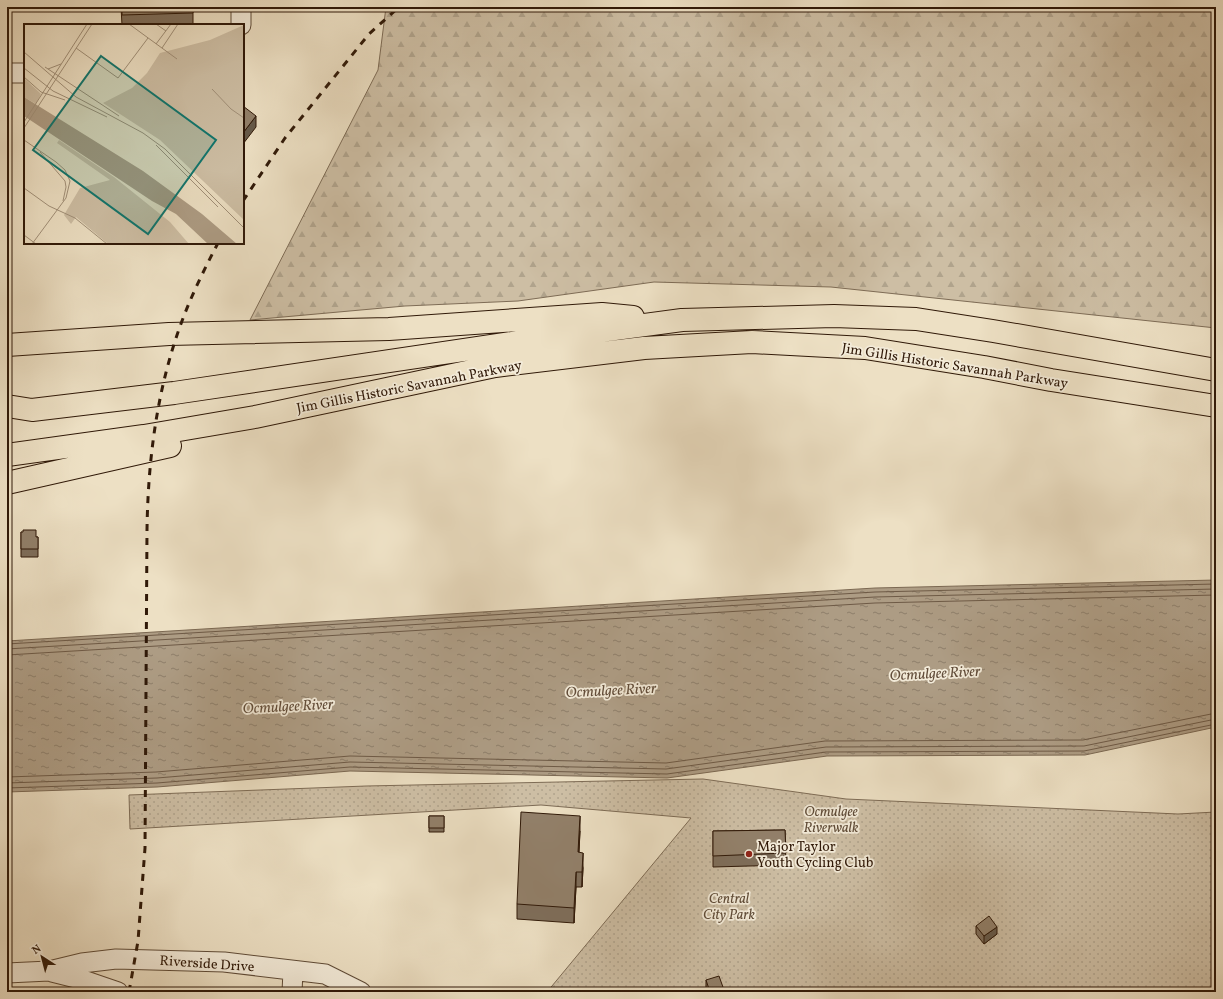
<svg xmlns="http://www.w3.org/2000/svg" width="1223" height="999" font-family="Vollkorn,serif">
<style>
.grass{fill:url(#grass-dots);stroke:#7e6c56}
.forest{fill:url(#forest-firs);stroke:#7e6c56}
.water{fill:url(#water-ripples);stroke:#7b6852}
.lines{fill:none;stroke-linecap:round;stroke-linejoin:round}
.shore{stroke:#6e5a46;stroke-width:1}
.minor-casing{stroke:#5f4b37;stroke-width:21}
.highway-casing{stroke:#301908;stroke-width:24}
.minor{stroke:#f3ebd9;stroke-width:19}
.highway{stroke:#ede0c4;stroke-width:22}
.rail{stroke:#301908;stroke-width:3;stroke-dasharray:7 7;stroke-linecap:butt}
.wall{fill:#7e6e5b;stroke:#301908}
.shaded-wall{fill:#665a4a;stroke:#301908}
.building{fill:#92806a;stroke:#301908}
.poi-dot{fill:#8f2418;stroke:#f3ebd9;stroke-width:1.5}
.labels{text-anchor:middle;stroke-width:3.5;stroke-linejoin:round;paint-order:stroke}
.street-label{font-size:14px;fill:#301908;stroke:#f3ebd9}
.park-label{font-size:14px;font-style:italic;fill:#5f4b37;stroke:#f3ebd9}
.poi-label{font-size:14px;fill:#301908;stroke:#f3ebd9;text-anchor:start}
.water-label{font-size:15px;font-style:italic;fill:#624d3a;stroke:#f3ebd9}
.inset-road{fill:none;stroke:#a19079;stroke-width:1}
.view{fill:#0f766e;fill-opacity:0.15;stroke:#0f766e;stroke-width:2}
.inset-edge{fill:none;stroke:#301908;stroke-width:2}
</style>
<defs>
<pattern id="grass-dots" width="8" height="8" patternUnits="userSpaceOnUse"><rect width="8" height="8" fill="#cdbea4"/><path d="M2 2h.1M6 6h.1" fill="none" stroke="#b0a38c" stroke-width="1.8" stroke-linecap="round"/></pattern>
<pattern id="forest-firs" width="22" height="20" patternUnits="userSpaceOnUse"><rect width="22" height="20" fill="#cdbea4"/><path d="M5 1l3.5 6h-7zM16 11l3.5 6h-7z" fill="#b0a38c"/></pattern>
<pattern id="water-ripples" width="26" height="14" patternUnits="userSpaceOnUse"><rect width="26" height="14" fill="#ad9c84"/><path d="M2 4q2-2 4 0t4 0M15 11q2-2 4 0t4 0" fill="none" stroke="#8d7e6a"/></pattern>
</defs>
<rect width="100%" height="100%" fill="#ede0c4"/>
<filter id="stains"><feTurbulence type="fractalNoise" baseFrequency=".005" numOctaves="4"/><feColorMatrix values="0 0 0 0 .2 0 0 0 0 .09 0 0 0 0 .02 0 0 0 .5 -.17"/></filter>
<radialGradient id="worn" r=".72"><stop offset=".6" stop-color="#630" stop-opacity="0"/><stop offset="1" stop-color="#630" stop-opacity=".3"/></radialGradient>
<path class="grass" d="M 703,779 L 846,799 L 1178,814 L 1216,812 L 1216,992 L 547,992 L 691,818 L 541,805 L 130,829 L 129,795 L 366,786 Z"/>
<path class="forest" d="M 386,7 L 1216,7 L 1216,328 L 831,287 L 654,282 L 518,301 L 405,306 L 250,320 L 378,70 Z"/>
<path class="water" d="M 1216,580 L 1216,727 L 1085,755 L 827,756 L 667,778 L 350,771 L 157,787 L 7,792 L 7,641 L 875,588 Z"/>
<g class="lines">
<path class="shore" d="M 7,644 L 875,592 L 1216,584
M 7,649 L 875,597 L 1216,589
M 7,655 L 875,603 L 1216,595
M 7,777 L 156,772 L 350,756 L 666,763 L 825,741 L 1083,740 L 1216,713
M 7,783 L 157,778 L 350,762 L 666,769 L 826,747 L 1084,746 L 1216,719
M 7,788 L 157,783 L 350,767 L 667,774 L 826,752 L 1084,751 L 1216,724"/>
<defs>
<path id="minor" d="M 241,25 L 241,7
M 7,73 L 25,73
M 52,972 L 80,979 L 118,992
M 7,973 L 49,971 L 82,963 L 116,959 L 224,962 L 325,974 L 361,992
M 292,992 L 293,971"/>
<path id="highway" d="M 7,345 L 169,334 L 389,329 L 602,314 L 633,317
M 7,406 L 32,410 L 174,393 L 525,341 L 682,320 L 834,316 L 916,319 L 993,331 L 1216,370
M 7,455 L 144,436 L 255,417 L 495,366 L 644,348 L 752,342 L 865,348 L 984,367 L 1051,380 L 1216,406
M 7,483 L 170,446"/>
</defs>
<use href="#minor" class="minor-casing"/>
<use href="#highway" class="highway-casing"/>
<use href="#minor" class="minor"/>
<use href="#highway" class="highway"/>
<path class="rail" d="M 243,201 L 285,138 L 369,34 L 399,7
M 129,992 L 138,941 L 145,848 L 147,530 C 148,459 157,388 182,321 C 192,294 205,268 218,243"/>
</g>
<path class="wall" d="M 121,7 L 193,7 L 193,25 L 122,25 Z
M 21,532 L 36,537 L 38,537 L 38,557 L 21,557 Z
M 429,816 L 444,816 L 444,832 L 429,832 Z
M 785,830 L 786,865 L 713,867 L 713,831 Z
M 580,831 L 579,852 L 583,868 L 582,887 L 576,887 L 574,923 L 517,919 L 517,904 Z
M 976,926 L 997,934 L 984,944 L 976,934 Z
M 706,980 L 724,992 L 708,992 L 706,988 Z"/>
<path class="shaded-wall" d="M 256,116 L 256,127 L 243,144 L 243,133 Z
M 580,816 L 580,831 L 578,867 L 578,852 Z
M 583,853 L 583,868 L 582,887 L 582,872 Z
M 576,872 L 576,887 L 574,923 L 574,908 Z
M 997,927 L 997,934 L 984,944 L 984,936 Z"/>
<path class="building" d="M 122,7 L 193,7 L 193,13 L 122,15 Z
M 243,106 L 256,116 L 243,133 Z
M 23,530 L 36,530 L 36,537 L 38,537 L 38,549 L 21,549 L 21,532 L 23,532 Z
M 521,812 L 580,816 L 578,852 L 583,853 L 582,872 L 576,872 L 574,908 L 517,904 Z
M 429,816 L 444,816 L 444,828 L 429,828 Z
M 785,830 L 786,853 L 713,856 L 713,831 Z
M 989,916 L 997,927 L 984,936 L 976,926 Z
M 719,976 L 724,990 L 718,992 L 710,992 L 706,980 Z"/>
<circle class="poi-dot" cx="749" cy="854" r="4"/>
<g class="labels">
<g class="street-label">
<text transform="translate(955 365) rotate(9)" y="5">Jim Gillis Historic Savannah Parkway</text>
<text transform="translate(409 386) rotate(-11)" y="5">Jim Gillis Historic Savannah Parkway</text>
<text transform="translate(207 963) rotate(4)" y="5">Riverside Drive</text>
</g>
<g class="park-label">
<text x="831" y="816">Ocmulgee<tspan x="831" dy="16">Riverwalk</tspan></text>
<text x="729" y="903">Central<tspan x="729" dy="16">City Park</tspan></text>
</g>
<g class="poi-label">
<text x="757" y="851">Major Taylor<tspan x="757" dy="16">Youth Cycling Club</tspan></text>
</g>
<g class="water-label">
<text transform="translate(935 673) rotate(-3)" y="5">Ocmulgee River</text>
<text transform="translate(611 690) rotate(-3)" y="5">Ocmulgee River</text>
<text transform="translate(288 706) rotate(-3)" y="5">Ocmulgee River</text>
</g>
</g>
<g transform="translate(24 24)">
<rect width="220" height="220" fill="#ede0c4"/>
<path d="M 0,54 L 17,70 L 12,80 L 0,73 ZM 35,116 L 90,153 L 146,198 L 165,220 L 84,220 L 52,193 L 47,200 L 40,191 L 56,164 L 86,156 L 33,119 Z" fill="#cdbea4"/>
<path d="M 220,1 L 220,196 L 136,116 L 79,79 L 108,64 L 123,49 L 136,29 L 186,16 Z" fill="#cdbea4"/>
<path d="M 0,73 L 119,147 L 178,190 L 213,220 L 184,220 L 152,190 L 128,177 L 0,92 Z" fill="#ad9c84"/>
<path class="inset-road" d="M 105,0 L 153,35M 132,0 L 142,7M 132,20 L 147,0M 52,24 L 94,54 L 124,14M 138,24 L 154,0M 0,28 L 52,73 L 119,109 L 141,125 L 220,204M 21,43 L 95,92M 0,44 L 29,67 L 83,93M 24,45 L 37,40M 0,53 L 17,68 L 41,76M 188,65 L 207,85 L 220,94M 0,98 L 63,0M 0,104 L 68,0M 0,116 L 32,138 L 41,146 L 46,157 L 42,174 L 8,220M 132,121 L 194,183M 16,128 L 41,157 L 42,163 L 39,177M 0,164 L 25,182 L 51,194 L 83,220M 0,211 L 12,220"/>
<path class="view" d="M 77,32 L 192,116 L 124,210 L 9,126 Z"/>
<rect width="220" height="220" class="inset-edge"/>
</g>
<rect width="1223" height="999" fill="none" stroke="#ede0c4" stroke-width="24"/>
<rect x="8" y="8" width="1207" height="983" fill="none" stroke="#301908" stroke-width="2"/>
<rect x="12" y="12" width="1199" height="975" fill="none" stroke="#301908"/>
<g transform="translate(42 957) rotate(324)" stroke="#f3ebd9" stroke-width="3" paint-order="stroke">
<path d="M0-3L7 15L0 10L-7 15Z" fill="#301908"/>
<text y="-6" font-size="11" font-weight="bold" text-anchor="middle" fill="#301908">N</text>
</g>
<rect width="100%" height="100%" filter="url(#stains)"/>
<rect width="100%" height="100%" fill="url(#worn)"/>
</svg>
